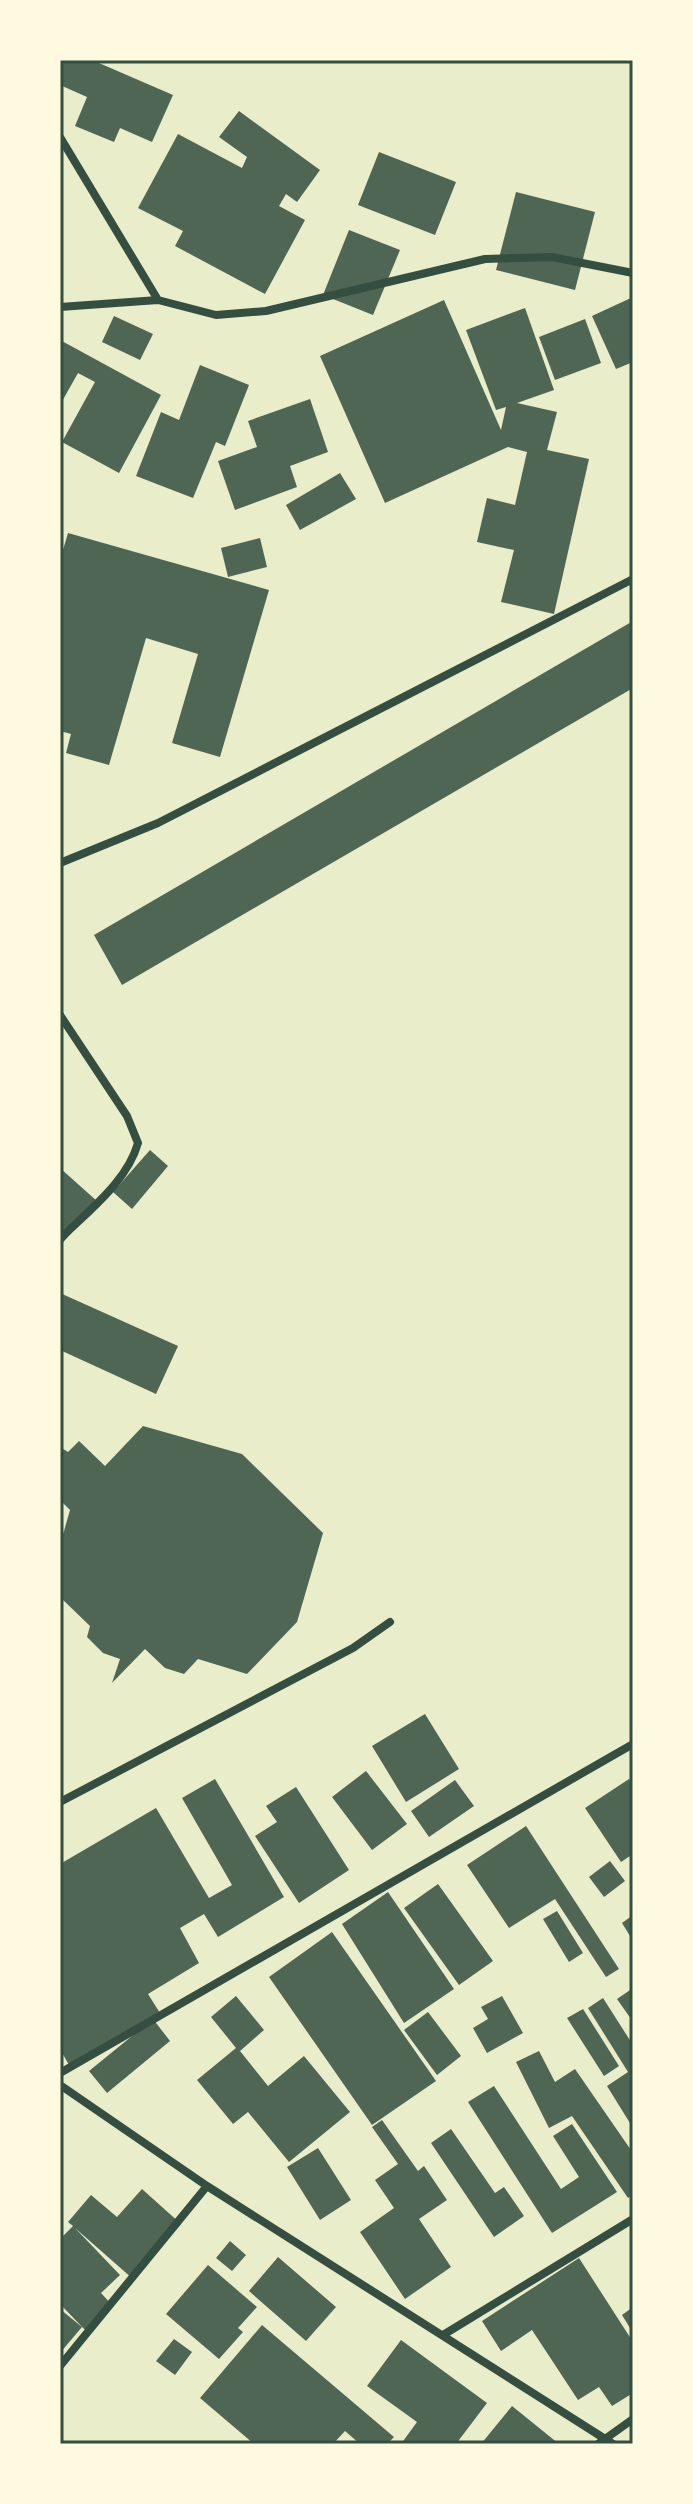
<svg xmlns="http://www.w3.org/2000/svg" width="693" height="2504" font-family="'Work Sans',sans-serif">
<style>
.building{fill:#4f6655}
.lines{fill:none;stroke-linecap:round;stroke-linejoin:round}
.minor{stroke:#344e41;stroke-width:8}
.neatline{fill:none;stroke:#344e41;stroke-width:3}
</style>
<rect width="100%" height="100%" fill="#e9edc9"/>
<path class="building" d="M 63,60 L 92,60 L 173,95 L 152,142 L 120,128 L 114,142 L 75,126 L 87,97 L 60,85 Z
M 239,111 L 320,170 L 297,202 L 286,194 L 279,206 L 305,220 L 265,294 L 175,246 L 183,231 L 138,208 L 178,134 L 242,168 L 247,157 L 219,137 Z
M 379,152 L 456,182 L 435,235 L 358,205 Z
M 516,192 L 595,212 L 575,290 L 496,270 Z
M 349,230 L 400,250 L 373,315 L 323,295 Z
M 633,297 L 633,362 L 616,369 L 592,316 Z
M 444,300 L 501,430 L 506,407 L 496,410 L 466,330 L 525,308 L 554,390 L 517,403 L 557,412 L 547,450 L 589,459 L 554,614 L 501,602 L 514,550 L 477,542 L 487,498 L 515,505 L 527,452 L 508,447 L 385,503 L 320,356 Z
M 114,316 L 153,334 L 140,360 L 102,342 Z
M 585,319 L 601,363 L 555,380 L 539,337 Z
M 60,340 L 161,395 L 119,473 L 62,442 L 95,382 L 78,373 L 60,405 Z
M 200,365 L 249,385 L 225,446 L 216,442 L 193,498 L 136,476 L 161,412 L 179,420 Z
M 310,399 L 328,452 L 290,466 L 297,487 L 235,510 L 218,461 L 257,447 L 248,421 Z
M 340,473 L 356,499 L 300,530 L 286,505 Z
M 68,533 L 269,590 L 220,757 L 172,743 L 198,654 L 146,638 L 109,765 L 66,753 L 71,734 L 60,731 L 60,560 Z
M 260,538 L 267,567 L 228,577 L 221,548 Z
M 633,621 L 633,688 L 122,985 L 94,935 Z
M 150,1150 L 168,1166 L 132,1209 L 113,1192 Z
M 60,1168 L 98,1202 L 60,1246 Z
M 60,1293 L 178,1346 L 156,1394 L 60,1350 Z
M 143,1426 L 242,1454 L 323,1533 L 297,1622 L 247,1674 L 198,1659 L 184,1674 L 165,1668 L 145,1649 L 112,1683 L 120,1659 L 103,1653 L 87,1637 L 90,1626 L 60,1597 L 60,1545 L 70,1510 L 60,1500 L 60,1447 L 68,1452 L 79,1441 L 105,1466 Z
M 425,1714 L 459,1769 L 406,1802 L 372,1746 Z
M 366,1771 L 407,1824 L 372,1850 L 332,1797 Z
M 215,1779 L 284,1897 L 218,1937 L 204,1914 L 180,1928 L 199,1963 L 148,1994 L 160,2013 L 69,2065 L 60,2049 L 60,1864 L 156,1808 L 209,1898 L 232,1885 L 182,1798 Z
M 629,1779 L 633,1785 L 633,1854 L 621,1862 L 585,1808 Z
M 455,1780 L 474,1806 L 429,1837 L 411,1811 Z
M 296,1787 L 349,1870 L 299,1903 L 255,1836 L 277,1822 L 266,1806 Z
M 526,1826 L 619,1969 L 606,1977 L 555,1899 L 509,1928 L 467,1865 Z
M 610,1861 L 625,1881 L 604,1897 L 589,1877 Z
M 438,1884 L 493,1961 L 459,1985 L 404,1908 Z
M 388,1892 L 454,1989 L 404,2023 L 342,1924 Z
M 557,1911 L 583,1953 L 569,1962 L 543,1919 Z
M 633,1915 L 633,1941 L 622,1923 Z
M 332,1932 L 436,2081 L 372,2125 L 269,1977 Z
M 633,1988 L 633,2017 L 631,2019 L 617,1999 Z
M 236,1996 L 264,2030 L 240,2051 L 268,2086 L 304,2056 L 350,2112 L 289,2162 L 248,2112 L 233,2124 L 197,2080 L 236,2048 L 211,2017 Z
M 502,1996 L 523,2033 L 487,2053 L 473,2028 L 488,2019 L 481,2007 Z
M 603,1998 L 633,2045 L 633,2128 L 607,2086 L 628,2072 L 588,2008 Z
M 583,2009 L 619,2066 L 604,2076 L 567,2018 Z
M 428,2012 L 461,2056 L 437,2075 L 404,2030 Z
M 153,2019 L 170,2041 L 107,2093 L 89,2071 Z
M 539,2051 L 555,2082 L 575,2069 L 633,2153 L 633,2195 L 628,2198 L 572,2116 L 549,2128 L 516,2062 Z
M 494,2086 L 561,2189 L 579,2177 L 553,2136 L 572,2124 L 617,2192 L 552,2233 L 468,2102 Z
M 382,2120 L 418,2171 L 424,2166 L 447,2200 L 419,2219 L 451,2267 L 405,2299 L 360,2232 L 394,2208 L 375,2180 L 398,2164 L 372,2127 Z
M 451,2129 L 495,2193 L 504,2187 L 524,2216 L 494,2237 L 431,2143 Z
M 318,2148 L 351,2200 L 320,2220 L 287,2167 Z
M 142,2189 L 181,2224 L 133,2279 L 75,2228 L 120,2275 L 101,2293 L 113,2306 L 87,2332 L 60,2304 L 60,2239 L 73,2226 L 68,2222 L 91,2195 L 117,2217 Z
M 230,2241 L 246,2255 L 232,2271 L 216,2258 Z
M 278,2257 L 336,2307 L 306,2341 L 249,2291 Z
M 579,2258 L 633,2342 L 633,2393 L 612,2406 L 599,2387 L 578,2400 L 532,2330 L 501,2351 L 482,2321 Z
M 208,2265 L 257,2307 L 238,2328 L 243,2332 L 219,2359 L 166,2314 Z
M 633,2307 L 633,2333 L 622,2315 Z
M 60,2309 L 82,2327 L 60,2353 Z
M 262,2325 L 394,2437 L 387,2444 L 360,2444 L 345,2431 L 333,2444 L 254,2444 L 200,2398 Z
M 174,2339 L 192,2352 L 175,2375 L 156,2361 Z
M 401,2340 L 487,2403 L 456,2444 L 401,2444 L 417,2422 L 367,2386 Z
M 512,2406 L 559,2444 L 481,2444 Z"/>
<g class="lines">
<path class="minor" d="M 60,137 L 158,300
M 60,307 L 158,300 L 216,315 L 266,311 L 485,259 L 552,257 L 633,273
M 60,863 L 158,823 L 633,579
M 60,1015 L 127,1116 L 138,1143 C 127,1182 88,1211 60,1239
M 60,1802 L 353,1648 L 390,1622
M 60,2073 L 633,1744
M 60,2085 L 207,2186 L 613,2444
M 443,2335 L 633,2219
M 60,2366 L 207,2186
M 598,2444 L 633,2419"/>
</g>
<rect width="693" height="2504" fill="none" stroke="#fefae0" stroke-width="124"/>
<rect x="62" y="62" width="569" height="2380" class="neatline"/>
</svg>
